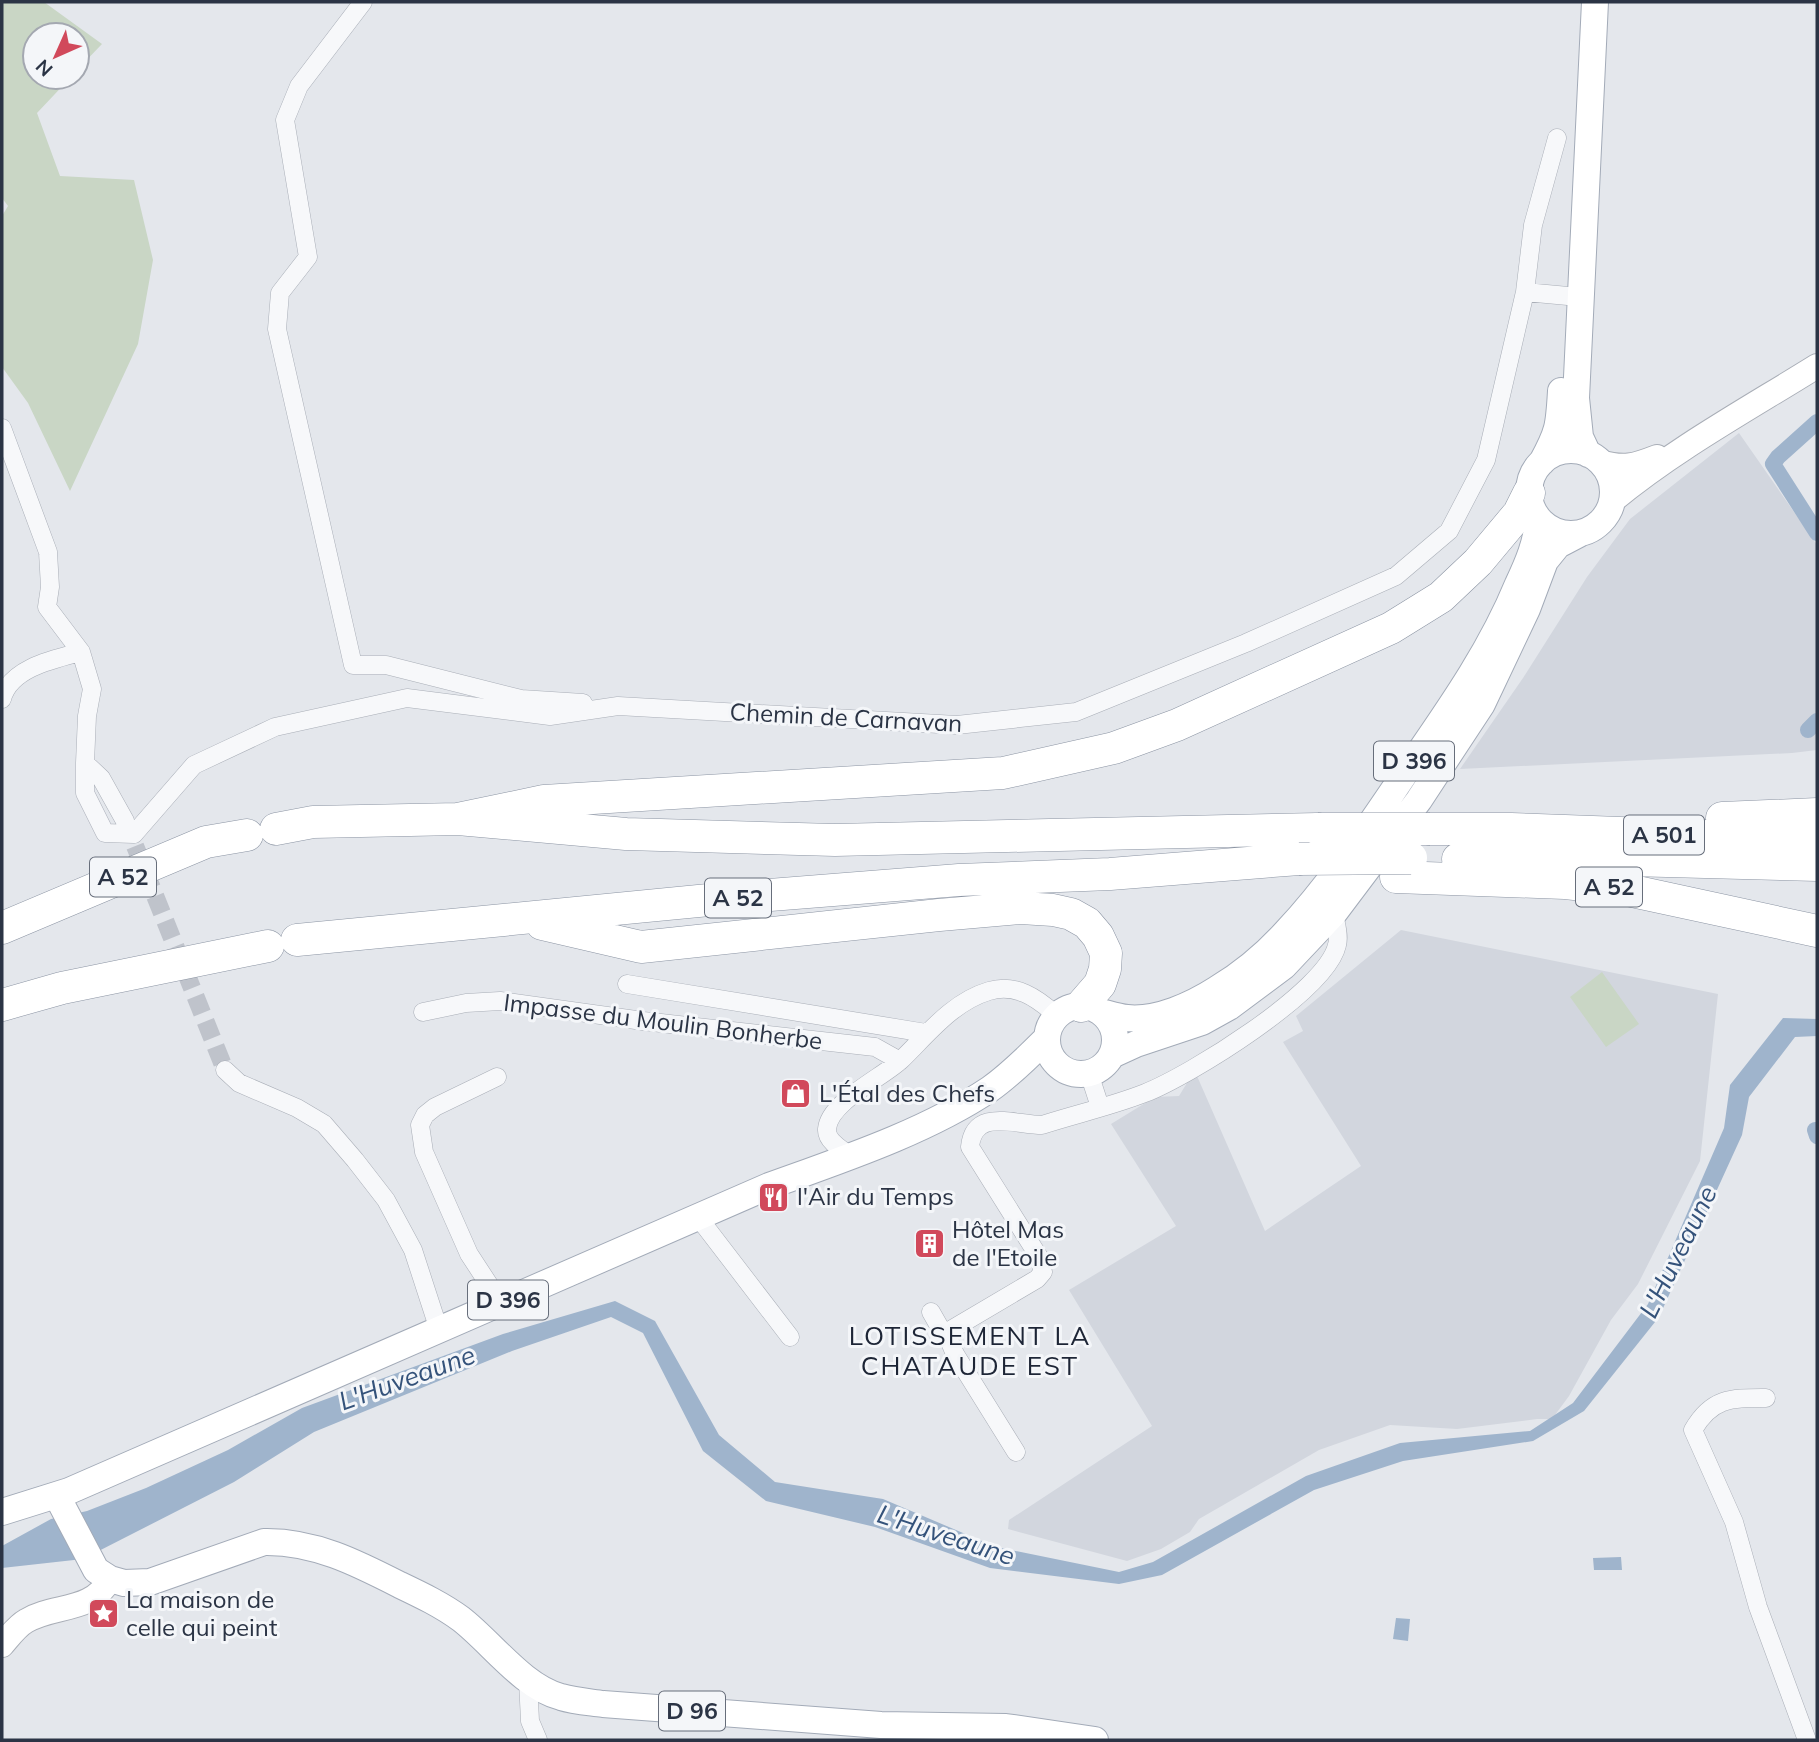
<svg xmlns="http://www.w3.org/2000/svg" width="1819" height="1742" font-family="Mulish,sans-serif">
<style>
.built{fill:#d2d6de}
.green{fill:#c9d6c5}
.water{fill:#9fb4cc}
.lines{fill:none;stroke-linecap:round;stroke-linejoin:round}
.canal{stroke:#9fb4cc;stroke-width:16}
.street-tunnel{stroke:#bfc3cb;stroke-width:18;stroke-dasharray:18 9;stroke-linecap:butt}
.street-casing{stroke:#a9aeb7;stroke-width:19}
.secondary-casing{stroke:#a9aeb7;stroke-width:26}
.primary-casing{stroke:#a3abb8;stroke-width:28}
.highway-casing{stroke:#8b94a3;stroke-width:33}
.street{stroke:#f7f8fa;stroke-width:18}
.secondary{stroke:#fff;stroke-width:24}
.primary{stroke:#fff;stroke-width:26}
.highway{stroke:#fff;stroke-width:32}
.highway-bridge-casing{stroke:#8b94a3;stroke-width:33;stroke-linecap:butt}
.highway-bridge{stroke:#fff;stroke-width:32}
.labels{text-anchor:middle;stroke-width:6;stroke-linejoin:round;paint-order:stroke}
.shield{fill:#f4f6f9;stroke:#676e7b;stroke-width:2}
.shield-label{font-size:23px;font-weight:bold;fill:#2b3445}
.street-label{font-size:24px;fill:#2b3445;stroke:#f4f6f9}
.poi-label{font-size:24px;fill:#2b3445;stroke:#f4f6f9;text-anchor:start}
.water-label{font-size:26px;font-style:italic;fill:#34527a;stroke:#f4f6f9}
.neighbourhood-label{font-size:26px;letter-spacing:2px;fill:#1d2536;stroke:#f4f6f9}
</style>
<rect width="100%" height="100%" fill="#e4e7ec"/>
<path class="built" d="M 1739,433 L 1817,545 L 1817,750 L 1792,753 L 1460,769 L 1523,678 L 1587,577 L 1630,519 Z
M 1401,930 L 1718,994 L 1700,1161 L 1638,1284 L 1611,1320 L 1569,1396 L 1552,1419 L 1537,1419 L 1457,1429 L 1390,1425 L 1319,1450 L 1199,1519 L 1190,1532 L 1161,1549 L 1127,1561 L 1008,1529 L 1009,1520 L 1152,1426 L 1069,1290 L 1176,1226 L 1111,1124 L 1155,1097 L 1179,1096 L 1190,1078 L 1197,1076 L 1265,1231 L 1361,1166 L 1283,1042 L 1303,1031 L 1296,1016 Z"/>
<path class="green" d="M 2,2 L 44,2 L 102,44 L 77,70 L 77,35 L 35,35 L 35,77 L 71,77 L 37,113 L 60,176 L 134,180 L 153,260 L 138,344 L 70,491 L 28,403 L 2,367 L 2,216 L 8,206 L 2,198 Z
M 1602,972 L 1639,1024 L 1606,1047 L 1570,997 Z"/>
<path class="water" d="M 1783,1018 L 1817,1019 L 1817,1036 L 1795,1037 L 1749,1097 L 1742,1135 L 1659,1317 L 1584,1411 L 1533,1441 L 1403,1461 L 1314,1490 L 1162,1575 L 1119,1584 L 990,1568 L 875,1527 L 766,1501 L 703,1451 L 643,1333 L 611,1317 L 512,1351 L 314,1432 L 234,1482 L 83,1559 L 2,1568 L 2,1546 L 51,1519 L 87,1511 L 146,1488 L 228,1450 L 302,1408 L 503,1334 L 615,1301 L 655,1321 L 719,1435 L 775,1482 L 883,1499 L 996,1547 L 1119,1572 L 1153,1562 L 1306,1476 L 1400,1443 L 1530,1431 L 1573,1403 L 1648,1304 L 1724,1128 L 1730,1085 Z
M 1621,1557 L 1622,1570 L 1594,1570 L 1593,1558 Z
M 1396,1618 L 1410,1619 L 1408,1641 L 1393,1639 Z"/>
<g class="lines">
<path class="canal" d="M 1817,422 L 1778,457 L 1773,464 L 1817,533
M 1808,730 L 1817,721
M 1815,1130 L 1817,1136"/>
<path class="street-tunnel" d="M 125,821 L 225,1070"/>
<defs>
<path id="street" d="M 363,2 L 299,86 L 285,120 L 308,257 L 280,293 L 277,329 L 353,665 L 386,665 L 521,699 L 583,703
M 1525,292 L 1533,225 L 1557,138
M 2,428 L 48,552 L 50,587 L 47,607 L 81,652 L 92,689 L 87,716 L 85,763 L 101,778 L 125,821
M 2,699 C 10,668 54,659 81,652
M 85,763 L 85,793 L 105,833 L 134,834 L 194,765 L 275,727 L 407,698 L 550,716 L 618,706 L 957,725 L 1076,712 L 1246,643 L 1396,576 L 1449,531 L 1486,460 L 1525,292 L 1568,296
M 627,984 L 926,1033
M 423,1012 L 466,1003 L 500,1001 L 643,1021 L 875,1047 L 900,1061
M 225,1070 L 239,1083 L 297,1108 L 324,1124 L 355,1160 L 386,1200 L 413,1250 L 439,1330
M 1089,1073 L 1100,1107
M 497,1077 L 435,1107 L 425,1115 L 420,1125 L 424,1152 L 469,1254 L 501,1303
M 851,1156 C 842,1150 826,1141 827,1129 C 829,1102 883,1077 901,1060 C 927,1035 952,1002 989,991 C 1016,983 1037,998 1056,1015
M 698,1217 L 790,1337
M 931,1312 L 943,1333 L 947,1335
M 1766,1398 C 1732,1398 1712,1397 1693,1430 L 1734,1522 L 1758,1607 L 1807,1740
M 1016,1452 L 955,1354 L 947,1335 L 949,1331 L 1037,1279 L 1043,1272 L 1039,1257 L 970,1147 C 974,1107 1015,1125 1042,1125 C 1076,1114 1112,1106 1145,1093 C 1189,1076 1327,991 1337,945 C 1340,935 1335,922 1334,913
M 528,1680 L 530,1721 L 538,1740"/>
<path id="secondary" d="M 1600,462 C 1624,469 1634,466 1657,457
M 1612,501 C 1675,449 1748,409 1817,366
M 2,1645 C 9,1637 17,1626 26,1621 C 54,1604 92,1613 110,1579"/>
<path id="primary" d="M1529 492a42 42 0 1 1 84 0a42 42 0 1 1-84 0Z
M 1588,454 L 1580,437 L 1576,398 L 1595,2
M 1542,462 C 1559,431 1559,425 1561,391
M1047 1040a34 34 0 1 1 68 0a34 34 0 1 1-68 0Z
M 1101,1012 C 1109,1014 1118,1017 1127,1018 C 1157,1021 1192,1005 1217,989 C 1242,974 1266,954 1286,932 C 1333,882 1371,823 1410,766 C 1450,708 1491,650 1518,584 C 1528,563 1537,542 1538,519
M 1112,1055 L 1136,1044 L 1202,1022 L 1229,1007 L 1284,966 L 1334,913 L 1419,800 L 1482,704 L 1527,609 L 1545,561 L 1558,545 L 1579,534
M 57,1496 L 96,1570 L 110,1579 L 124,1583 L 150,1582 L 264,1542 C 314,1541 357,1563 400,1585 C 421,1595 442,1605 461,1619 C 492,1643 523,1687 561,1697 C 574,1701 589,1702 603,1704 L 881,1725 L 1006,1727 L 1095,1740
M 2,1512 L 69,1491 L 769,1186 C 841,1160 926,1132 990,1089 C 1010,1075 1029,1056 1046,1039"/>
<path id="highway" d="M 1722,818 L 1817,814
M 458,819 L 544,801 L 1003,773 L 1114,748 L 1177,725 L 1391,628 L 1441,597 L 1478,562 L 1519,513 L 1529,493
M 276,829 L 313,822 L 458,819 L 626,834 L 835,840 L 1318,829
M 1430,829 L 1511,829 L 1817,840
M 1458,859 L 1591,859 L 1817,865
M 1396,877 L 1565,883 L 1623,889 L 1817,931
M 542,924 L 641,947 L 939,915 L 1021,908 L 1053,910 L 1071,914 L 1087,923 L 1098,936 L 1106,953 L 1105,969 L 1100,984 L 1081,1006
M 2,928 L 206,842 L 247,835
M 297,940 L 719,899 L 959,880 L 1110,874 L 1299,859
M 2,1005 L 62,988 L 268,946"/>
</defs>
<use href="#street" class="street-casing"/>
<use href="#secondary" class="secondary-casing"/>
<use href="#primary" class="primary-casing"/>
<use href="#highway" class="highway-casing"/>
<use href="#street" class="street"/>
<use href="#secondary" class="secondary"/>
<use href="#primary" class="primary"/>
<use href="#highway" class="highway"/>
<defs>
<path id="highway-bridge" d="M 1318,829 L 1430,829
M 1299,859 L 1411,858"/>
</defs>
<use href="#highway-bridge" class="highway-bridge-casing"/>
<use href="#highway-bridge" class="highway-bridge"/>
</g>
<defs>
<symbol id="shop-square" viewBox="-11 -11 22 22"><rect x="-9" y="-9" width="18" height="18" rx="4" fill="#d1495b" stroke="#f4f6f9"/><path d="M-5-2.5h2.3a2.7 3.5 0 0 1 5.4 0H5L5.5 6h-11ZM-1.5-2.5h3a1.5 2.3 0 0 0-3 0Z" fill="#fff"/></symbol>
<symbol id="restaurant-square" viewBox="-11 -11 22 22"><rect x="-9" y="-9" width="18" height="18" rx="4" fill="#d1495b" stroke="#f4f6f9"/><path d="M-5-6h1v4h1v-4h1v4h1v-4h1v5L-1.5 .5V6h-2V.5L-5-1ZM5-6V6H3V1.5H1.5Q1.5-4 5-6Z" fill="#fff"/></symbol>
<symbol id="building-square" viewBox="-11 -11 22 22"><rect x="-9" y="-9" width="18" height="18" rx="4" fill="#d1495b" stroke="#f4f6f9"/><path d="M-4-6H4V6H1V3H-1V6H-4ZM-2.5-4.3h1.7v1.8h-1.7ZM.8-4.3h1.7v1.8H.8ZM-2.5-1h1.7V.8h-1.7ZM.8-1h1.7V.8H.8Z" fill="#fff"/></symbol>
<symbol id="sight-square" viewBox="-11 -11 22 22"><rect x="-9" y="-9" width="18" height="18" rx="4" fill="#d1495b" stroke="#f4f6f9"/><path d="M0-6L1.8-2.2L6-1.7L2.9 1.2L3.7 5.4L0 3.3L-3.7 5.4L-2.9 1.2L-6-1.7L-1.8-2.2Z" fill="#fff"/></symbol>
</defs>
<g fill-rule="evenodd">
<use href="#shop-square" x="778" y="1076" width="35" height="35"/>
<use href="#restaurant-square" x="756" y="1180" width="35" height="35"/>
<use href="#building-square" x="912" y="1226" width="35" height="35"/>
<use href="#sight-square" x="86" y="1596" width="35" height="35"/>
</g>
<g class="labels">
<g class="shield">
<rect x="1374" y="741.5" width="80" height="39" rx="5"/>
<rect x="1624" y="815.5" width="80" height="39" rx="5"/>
<rect x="90" y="857.5" width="66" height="39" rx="5"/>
<rect x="1576" y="867.5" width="66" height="39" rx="5"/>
<rect x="705" y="878.5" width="66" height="39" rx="5"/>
<rect x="468" y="1280.5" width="80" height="39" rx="5"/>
<rect x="659" y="1691.5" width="66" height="39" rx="5"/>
</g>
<g class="shield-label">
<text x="1414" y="769">D 396</text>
<text x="1664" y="843">A 501</text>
<text x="123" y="885">A 52</text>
<text x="1609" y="895">A 52</text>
<text x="738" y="906">A 52</text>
<text x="508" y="1308">D 396</text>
<text x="692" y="1719">D 96</text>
</g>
<g class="street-label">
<text transform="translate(846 718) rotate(3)" y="8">Chemin de Carnavan</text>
<text transform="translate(663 1022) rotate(7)" y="8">Impasse du Moulin Bonherbe</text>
</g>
<g class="poi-label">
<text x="819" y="1102">L'Étal des Chefs</text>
<text x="797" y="1205">l'Air du Temps</text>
<text x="952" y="1238">Hôtel Mas<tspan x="952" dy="28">de l'Etoile</tspan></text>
<text x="126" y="1608">La maison de<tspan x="126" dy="28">celle qui peint</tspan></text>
</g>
<g class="water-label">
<text transform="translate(1678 1252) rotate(-64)" y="9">L'Huveaune</text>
<text transform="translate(407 1378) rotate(-20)" y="9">L'Huveaune</text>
<text transform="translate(946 1535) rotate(18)" y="9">L'Huveaune</text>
</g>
<g class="neighbourhood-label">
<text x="970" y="1345">LOTISSEMENT LA<tspan x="970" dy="30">CHATAUDE EST</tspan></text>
</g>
</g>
<rect width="1819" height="1742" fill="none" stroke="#2b3445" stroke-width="7"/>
<g transform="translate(56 56) rotate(225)"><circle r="33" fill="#f4f6f9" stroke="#a4a8b1" stroke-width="2"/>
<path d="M0-5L12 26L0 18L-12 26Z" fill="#d1495b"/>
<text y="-10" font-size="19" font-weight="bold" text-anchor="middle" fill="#2b3445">N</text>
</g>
</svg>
